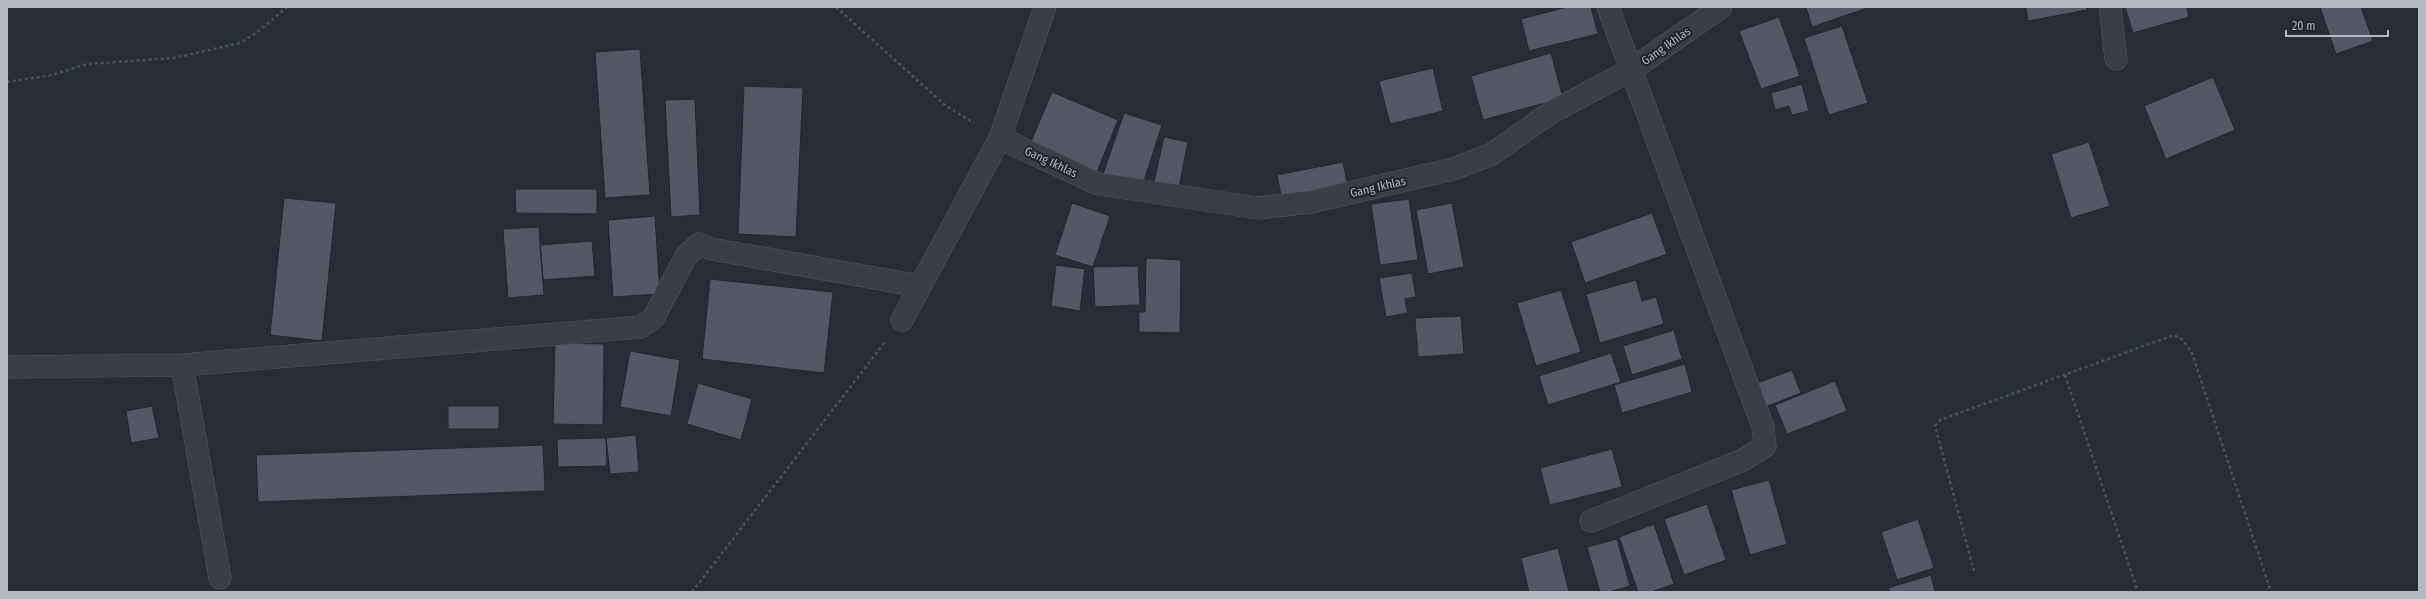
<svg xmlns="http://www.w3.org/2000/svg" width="2426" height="599" font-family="'Fira Sans Condensed',sans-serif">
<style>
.building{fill:#4f5a65;stroke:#1e262e}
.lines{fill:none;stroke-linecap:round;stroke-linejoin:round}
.minor-casing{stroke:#545d65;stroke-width:23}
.path{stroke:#475959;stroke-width:2.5;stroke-dasharray:3 3;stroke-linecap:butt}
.minor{stroke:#373f47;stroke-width:22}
.labels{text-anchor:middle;stroke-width:4;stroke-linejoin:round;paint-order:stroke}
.street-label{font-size:12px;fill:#b1bbc4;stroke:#1c242c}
</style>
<rect width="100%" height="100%" fill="#232e37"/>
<path class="building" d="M 1567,7 L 1591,7 L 1598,34 L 1529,51 L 1521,19 Z
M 1806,7 L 1870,7 L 1812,27 Z
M 2026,7 L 2087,7 L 2087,10 L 2028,21 Z
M 2125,7 L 2191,7 L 2187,8 L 2189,17 L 2133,33 Z
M 2320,7 L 2361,7 L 2373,41 L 2336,54 Z
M 1779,17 L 1800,76 L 1761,89 L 1739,31 Z
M 1842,26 L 1868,103 L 1829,115 L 1804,38 Z
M 640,49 L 650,195 L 605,198 L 595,52 Z
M 1551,53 L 1563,98 L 1483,120 L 1471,76 Z
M 1433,68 L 1443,111 L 1390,124 L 1379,81 Z
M 2213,77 L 2235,130 L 2166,159 L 2144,106 Z
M 1802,84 L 1809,111 L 1792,115 L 1789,106 L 1775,110 L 1771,93 Z
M 744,86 L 803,88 L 796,237 L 738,234 Z
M 1052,92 L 1118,120 L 1097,172 L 1030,144 Z
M 695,99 L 700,215 L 671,217 L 665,100 Z
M 1124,113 L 1162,125 L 1142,187 L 1103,174 Z
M 1164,137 L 1188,142 L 1179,187 L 1154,182 Z
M 2089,142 L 2110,206 L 2071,218 L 2051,154 Z
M 1343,162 L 1348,188 L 1282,200 L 1277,175 Z
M 515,189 L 597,189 L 597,214 L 516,213 Z
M 284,198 L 336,203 L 322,341 L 270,335 Z
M 1409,199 L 1418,260 L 1380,265 L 1371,204 Z
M 1072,203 L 1110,216 L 1093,267 L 1055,255 Z
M 1452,203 L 1464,267 L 1428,274 L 1416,210 Z
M 1652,213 L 1667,254 L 1585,283 L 1571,242 Z
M 655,216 L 660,294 L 613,297 L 608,220 Z
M 539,227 L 544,295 L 508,298 L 503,229 Z
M 592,241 L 595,276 L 543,280 L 540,245 Z
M 1146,258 L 1181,260 L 1180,333 L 1139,332 L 1139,312 L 1145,312 Z
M 1056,265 L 1085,269 L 1080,311 L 1051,306 Z
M 1138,266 L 1140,305 L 1095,307 L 1093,267 Z
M 1412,273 L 1416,297 L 1405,299 L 1408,313 L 1386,317 L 1379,278 Z
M 710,279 L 833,292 L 824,373 L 702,359 Z
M 1636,280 L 1642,301 L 1656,297 L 1664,324 L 1600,343 L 1586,294 Z
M 1561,290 L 1581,352 L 1536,366 L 1517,303 Z
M 1461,316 L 1464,354 L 1418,357 L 1415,318 Z
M 1674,330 L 1682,359 L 1632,375 L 1623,346 Z
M 555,343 L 604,344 L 603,425 L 553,424 Z
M 630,351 L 680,360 L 671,416 L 620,407 Z
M 1611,353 L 1621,382 L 1548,405 L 1539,376 Z
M 1685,364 L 1692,392 L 1622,413 L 1614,385 Z
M 1792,370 L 1801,393 L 1765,407 L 1755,384 Z
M 1835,381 L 1847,411 L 1787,434 L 1775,405 Z
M 698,383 L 752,399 L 741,440 L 687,424 Z
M 152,406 L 159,438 L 131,443 L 126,411 Z
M 448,406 L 499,406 L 499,429 L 448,429 Z
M 636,435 L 639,472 L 610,474 L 606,438 Z
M 606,438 L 607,466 L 558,467 L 557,439 Z
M 543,445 L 545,491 L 258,502 L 256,455 Z
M 1612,449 L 1622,487 L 1550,505 L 1540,468 Z
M 1769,480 L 1787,544 L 1750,555 L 1731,490 Z
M 1707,504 L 1726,560 L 1684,575 L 1664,519 Z
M 1918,519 L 1934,568 L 1897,580 L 1881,532 Z
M 1654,524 L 1674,584 L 1651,592 L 1638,592 L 1619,537 Z
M 1617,539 L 1630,586 L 1609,592 L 1600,592 L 1587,547 Z
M 1558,548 L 1569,592 L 1529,592 L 1521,558 Z
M 1931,575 L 1935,592 L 1890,592 L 1888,588 Z"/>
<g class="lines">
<defs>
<path id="minor" d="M 2110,7 L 2116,59
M 1000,138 L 1098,184 L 1258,208 L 1311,202 L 1453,169 L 1492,154 L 1550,113 L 1631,70 L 1721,7
M 902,320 L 1000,138 L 1045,7
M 182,365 L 220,578
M 7,367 L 182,365 L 641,327 L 654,317 L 686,256 L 699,244 L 711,249 L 920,286
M 1591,521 L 1743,460 L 1765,446 L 1763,427 L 1608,7"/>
</defs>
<use href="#minor" class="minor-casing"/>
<path class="path" d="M 836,7 L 946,106 L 974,123
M 7,82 L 52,75 L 87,64 L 174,58 L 240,43 L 259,31 L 287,7
M 2065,375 L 2138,592
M 1974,571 L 1935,426 L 1940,420 L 2174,335 L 2183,340 L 2192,353 L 2271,592
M 692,592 L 885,342"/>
<use href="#minor" class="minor"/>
</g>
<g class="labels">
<g class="street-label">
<text transform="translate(1666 46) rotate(-35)" y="4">Gang Ikhlas</text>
<text transform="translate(1051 162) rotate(25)" y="4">Gang Ikhlas</text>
<text transform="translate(1378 187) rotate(-13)" y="4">Gang Ikhlas</text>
</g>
</g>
<rect width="2426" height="599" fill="none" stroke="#b1bbc4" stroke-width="16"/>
<path d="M2286 30v6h102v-6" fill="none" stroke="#b1bbc4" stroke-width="2"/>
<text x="2292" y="30" font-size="12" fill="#b1bbc4" stroke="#1c242c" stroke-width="3" paint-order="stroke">20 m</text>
</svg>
